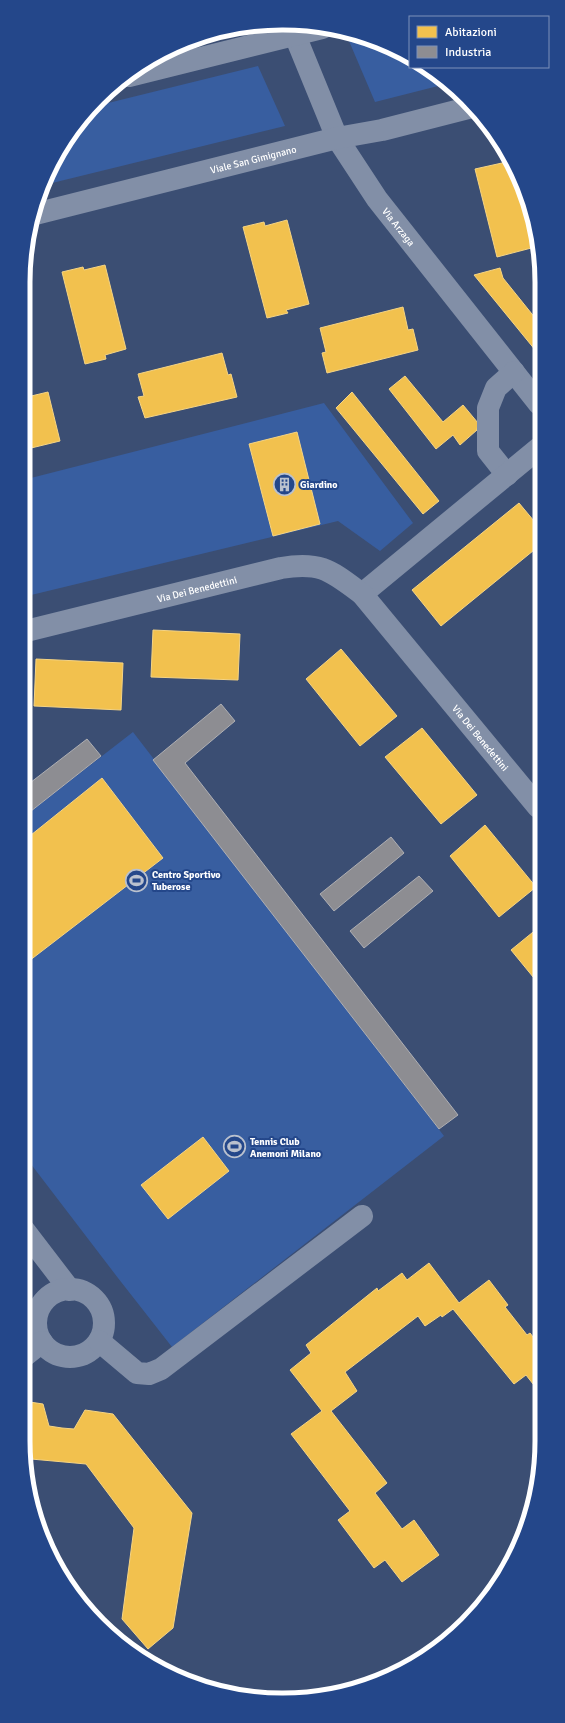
<svg xmlns="http://www.w3.org/2000/svg" width="565" height="1723" font-family="Signika,sans-serif">
<style>
.green{fill:#385ea0}
.homes{fill:#f2c14e;stroke:#f6d483}
.industry{fill:#8d8d92;stroke:#afafb3}
.lines{fill:none;stroke-linecap:round;stroke-linejoin:round}
.minor{stroke:#828fa7;stroke-width:22}
.labels{text-anchor:middle;stroke-width:4;stroke-linejoin:round;paint-order:stroke}
.street-label{font-size:10px;fill:#fff;stroke:#24478a}
.poi-label{font-size:10px;font-weight:bold;fill:#fff;stroke:#24478a;text-anchor:start}
.rim{fill:none;stroke:#fff;stroke-width:5}
</style>
<rect width="100%" height="100%" fill="#3b4e73"/>
<path class="green" d="M 361,39 L 410,57 L 410,67 L 424,67 L 446,84 L 375,102 L 349,41 Z
M 258,66 L 285,126 L 48,184 L 67,138 L 100,105 Z
M 324,403 L 413,523 L 380,551 L 338,521 L 27,596 L 27,479 Z
M 133,732 L 444,1136 L 172,1347 L 118,1278 L 24,1155 L 26,815 Z"/>
<path class="homes" d="M 511,161 L 515,168 L 539,246 L 497,257 L 475,169 Z
M 287,220 L 309,304 L 286,310 L 288,313 L 267,318 L 243,227 L 264,222 L 265,226 Z
M 105,265 L 126,349 L 105,355 L 106,359 L 85,364 L 62,272 L 83,267 L 84,270 Z
M 500,268 L 503,278 L 540,324 L 540,348 L 536,351 L 474,275 Z
M 403,307 L 408,330 L 413,329 L 418,350 L 327,373 L 322,353 L 326,352 L 320,328 Z
M 222,353 L 228,375 L 231,374 L 237,397 L 145,418 L 138,397 L 144,396 L 138,374 Z
M 405,376 L 443,422 L 463,405 L 478,423 L 477,430 L 460,445 L 453,435 L 436,449 L 389,389 Z
M 48,392 L 60,441 L 27,449 L 27,397 Z
M 352,392 L 439,501 L 423,514 L 336,408 Z
M 297,432 L 320,524 L 273,536 L 249,444 Z
M 519,503 L 539,527 L 539,546 L 441,626 L 412,590 Z
M 153,630 L 240,634 L 238,680 L 151,677 Z
M 341,649 L 397,716 L 360,746 L 306,679 Z
M 36,659 L 123,663 L 121,710 L 34,706 Z
M 422,728 L 477,795 L 441,824 L 385,757 Z
M 102,778 L 163,858 L 29,961 L 25,956 L 26,839 Z
M 485,825 L 536,887 L 499,917 L 450,856 Z
M 538,928 L 538,983 L 511,950 Z
M 203,1137 L 229,1171 L 168,1219 L 141,1185 Z
M 429,1263 L 459,1303 L 489,1280 L 508,1305 L 505,1307 L 527,1335 L 530,1333 L 537,1342 L 537,1389 L 526,1375 L 514,1384 L 453,1309 L 442,1317 L 441,1315 L 425,1326 L 418,1316 L 345,1372 L 357,1391 L 331,1411 L 387,1483 L 375,1493 L 402,1529 L 414,1520 L 439,1555 L 402,1582 L 385,1560 L 374,1568 L 338,1520 L 350,1511 L 291,1434 L 322,1411 L 290,1370 L 311,1353 L 306,1345 L 377,1288 L 378,1291 L 402,1273 L 407,1280 Z
M 23,1401 L 43,1404 L 49,1426 L 62,1428 L 74,1429 L 85,1410 L 113,1414 L 192,1513 L 173,1628 L 148,1649 L 122,1619 L 134,1528 L 86,1464 L 31,1459 L 27,1462 L 23,1440 Z
M 155,1658 L 168,1673 L 151,1661 Z"/>
<path class="industry" d="M 221,704 L 235,721 L 185,763 L 458,1115 L 439,1129 L 153,760 Z
M 87,739 L 101,756 L 26,815 L 26,786 Z
M 391,837 L 404,853 L 334,911 L 320,894 Z
M 419,876 L 433,891 L 364,948 L 350,931 Z"/>
<g class="lines">
<g class="minor">
<path id="s1" d="M 292,28 L 337,138 L 377,199 L 539,404"/>
<path d="M 129,76 L 322,28"/>
<path id="s2" d="M 35,214 L 337,138 L 382,130 L 472,107"/>
<path d="M 507,475 L 488,451 L 488,408 L 496,388 L 514,372"/>
<path d="M 362,594 L 539,448"/>
<path id="s3" d="M 26,631 L 281,568 C 321,561 331,571 362,594 L 538,807"/>
<path d="M 24,1230 L 70,1290"/>
<circle cx="70" cy="1323" r="34"/>
<path d="M 99,1341 L 137,1373 L 149,1374 L 161,1369 L 362,1216"/>
<path d="M 23,1357 L 42,1342"/>
</g>
</g>
<defs>
<symbol id="building-ring" viewBox="-11 -11 22 22"><circle r="9.5" fill="#24478a" stroke="#bac1ce" stroke-width="1.5"/><path d="M-4-6H4V6H1V3H-1V6H-4ZM-2.5-4.3h1.7v1.8h-1.7ZM.8-4.3h1.7v1.8H.8ZM-2.5-1h1.7V.8h-1.7ZM.8-1h1.7V.8H.8Z" fill="#bac1ce"/></symbol>
<symbol id="stadium-ring" viewBox="-11 -11 22 22"><circle r="9.5" fill="#24478a" stroke="#bac1ce" stroke-width="1.5"/><path d="M0-5a6.5 5 0 1 0 0 10a6.5 5 0 1 0 0-10ZM-3.5-1.8h7v3.6h-7Z" fill="#bac1ce"/></symbol>
</defs>
<g fill-rule="evenodd">
<use href="#building-ring" x="272" y="472" width="25" height="25"/>
<use href="#stadium-ring" x="124" y="868" width="25" height="25"/>
<use href="#stadium-ring" x="222" y="1134" width="25" height="25"/>
</g>
<g class="labels">
<g class="street-label">
<text dy="4" stroke="none"><textPath href="#s2" startOffset="225">Viale San Gimignano</textPath></text>
<text dy="4" stroke="none"><textPath href="#s1" startOffset="227">Via Arzaga</textPath></text>
<text dy="4" stroke="none"><textPath href="#s3" startOffset="176">Via Dei Benedettini</textPath></text>
<text dy="4" stroke="none"><textPath href="#s3" startOffset="538">Via Dei Benedettini</textPath></text>
</g>
<g class="poi-label">
<text x="300" y="488">Giardino</text>
<text x="152" y="878">Centro Sportivo<tspan x="152" dy="12">Tuberose</tspan></text>
<text x="250" y="1145">Tennis Club<tspan x="250" dy="12">Anemoni Milano</tspan></text>
</g>
</g>
<path d="M0 0H565V1723H0ZM282 30H283A252 252 0 0 1 535 282V1441A252 252 0 0 1 283 1693H282A252 252 0 0 1 30 1441V282A252 252 0 0 1 282 30Z" fill="#24478a" fill-rule="evenodd"/>
<path class="rim" d="M282 30H283A252 252 0 0 1 535 282V1441A252 252 0 0 1 283 1693H282A252 252 0 0 1 30 1441V282A252 252 0 0 1 282 30Z"/>
<rect x="409" y="16" width="140" height="52" fill="#24478a" stroke="#7c91b9"/>
<rect x="417" y="26" width="20" height="12" fill="#f2c14e" stroke="#7c91b9"/>
<text x="445" y="36" font-size="12" fill="#ffffff">Abitazioni</text>
<rect x="417" y="46" width="20" height="12" fill="#8d8d92" stroke="#7c91b9"/>
<text x="445" y="56" font-size="12" fill="#ffffff">Industria</text>
</svg>
